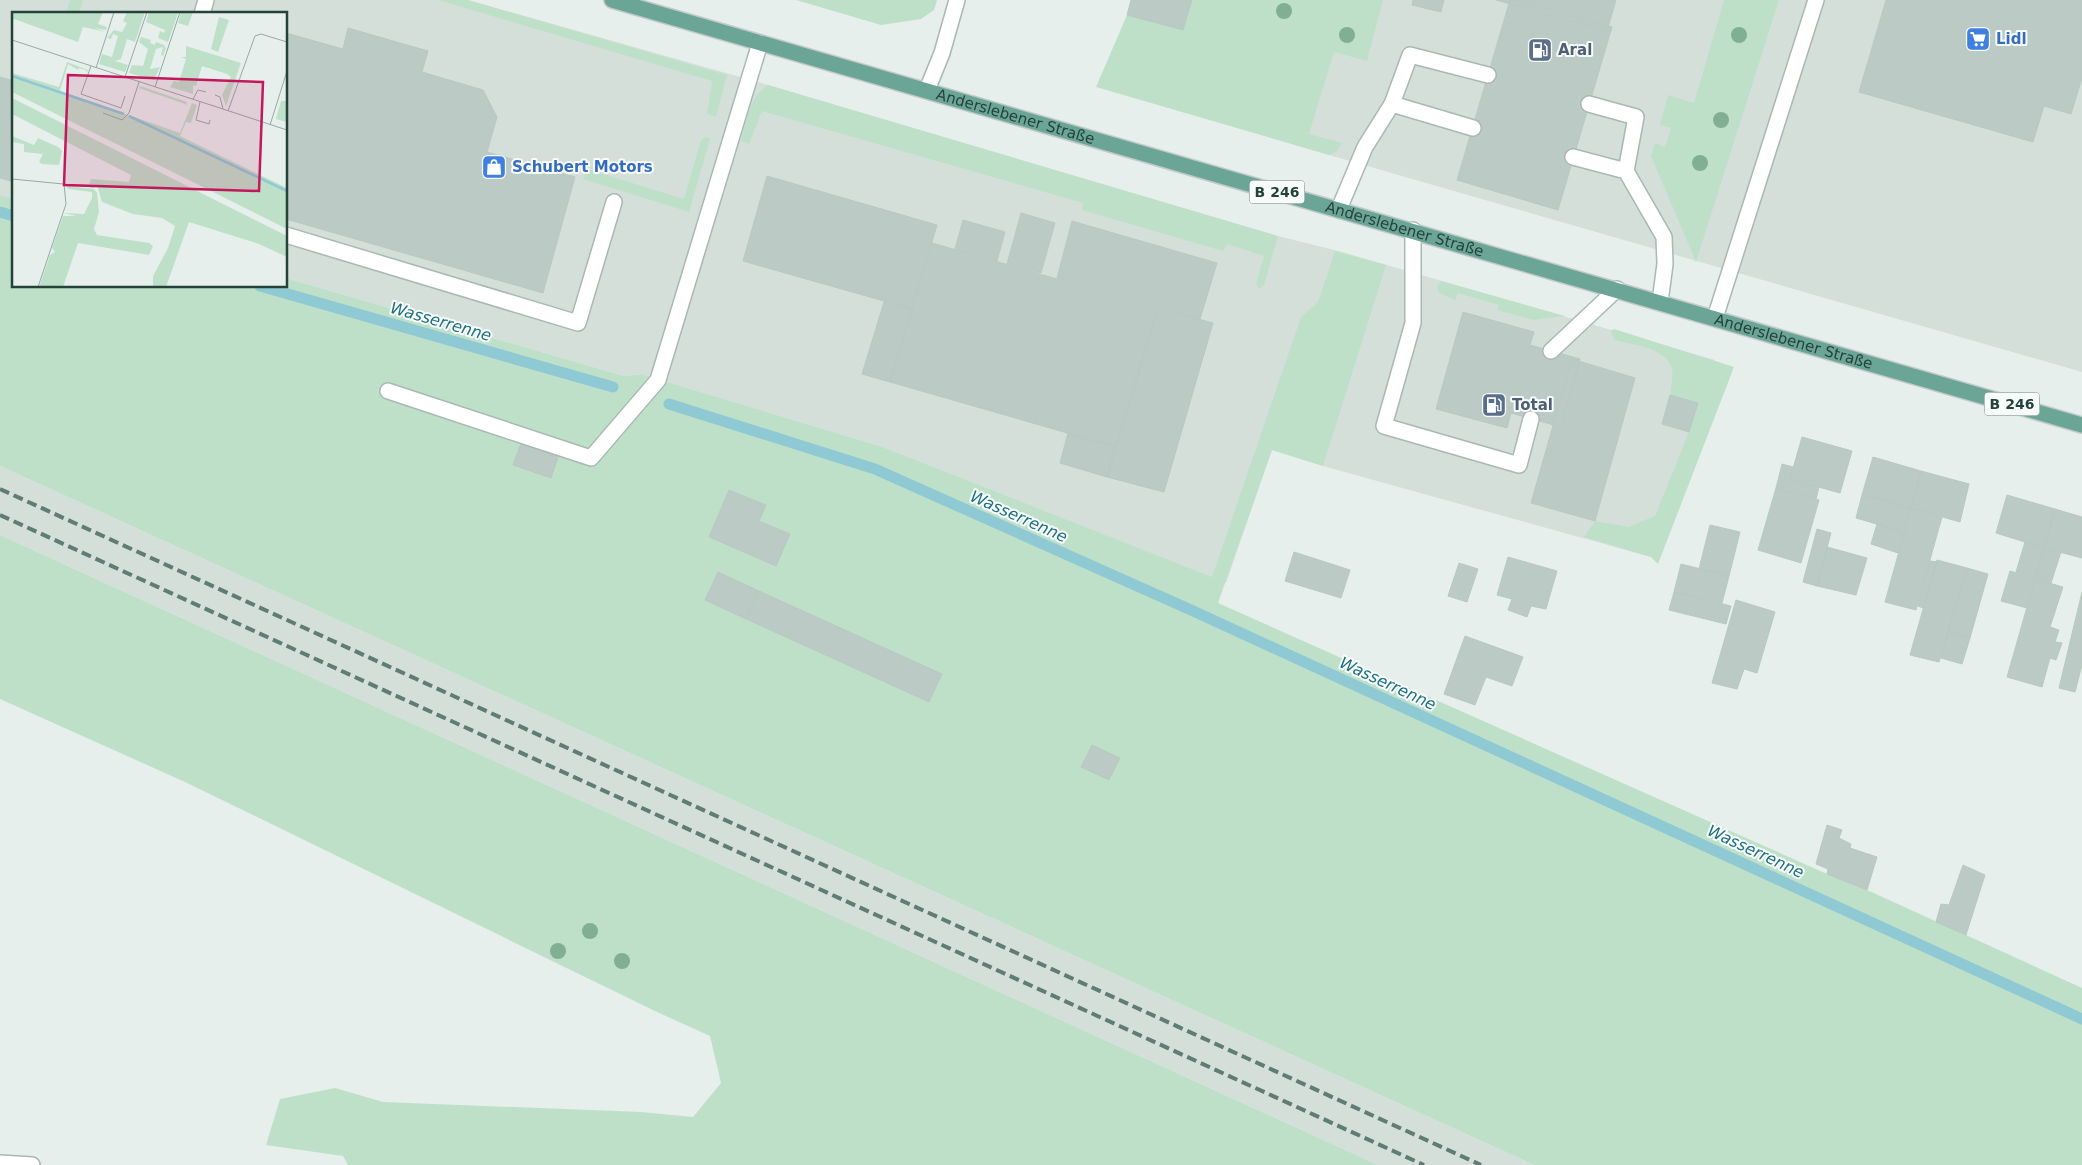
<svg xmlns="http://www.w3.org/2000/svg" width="2082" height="1165" font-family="'DejaVu Sans',sans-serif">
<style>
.built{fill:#d4dfda}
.green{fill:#bfe0c8}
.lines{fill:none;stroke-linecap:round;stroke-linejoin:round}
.stream{stroke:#8ec9d4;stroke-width:11}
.building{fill:#bbcac4;stroke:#b8c9c2}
.lane-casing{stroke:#a8b8b2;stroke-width:18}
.street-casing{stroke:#a8b8b2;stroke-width:18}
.primary-casing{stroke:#c2cac8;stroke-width:18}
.lane{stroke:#fff;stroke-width:15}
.street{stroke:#fff;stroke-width:15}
.primary{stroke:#6aa596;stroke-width:15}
.rail{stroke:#5f7d75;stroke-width:4;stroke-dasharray:10 5;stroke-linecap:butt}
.tree{fill:#80af93}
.labels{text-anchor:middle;stroke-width:4;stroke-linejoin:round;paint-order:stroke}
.shield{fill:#f7fbf9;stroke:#637a73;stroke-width:1}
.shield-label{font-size:14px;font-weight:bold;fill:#24423a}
.shop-label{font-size:15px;font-weight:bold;fill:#366cbe;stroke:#f7fbf9;text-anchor:start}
.service-label{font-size:15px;font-weight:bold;fill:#4e5e75;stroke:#f7fbf9;text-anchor:start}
.street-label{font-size:15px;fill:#24423a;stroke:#f7fbf9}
.water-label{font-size:16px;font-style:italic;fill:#1c6f80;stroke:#f7fbf9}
.inset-river{fill:none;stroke:#8ec9d4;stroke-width:2.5}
.inset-road{fill:none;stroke:#98aaa4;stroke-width:1}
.view{fill:#c2185b;fill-opacity:0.15;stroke:#c2185b;stroke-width:2.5}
.inset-edge{fill:none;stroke:#24423a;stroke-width:2.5}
</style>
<rect width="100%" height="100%" fill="#e6efeb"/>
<path class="built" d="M 0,0 L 468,0 L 768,85 L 1278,236 L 1342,252 L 1715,360 L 1651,557 L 1323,466 L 1272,450 L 1226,583 L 883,447 L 641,374 L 624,376 L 286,278 L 286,14 L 14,14 L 14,199 L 0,195 Z
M 1210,0 L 2082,0 L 2082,372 L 1329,155 L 1179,110 Z
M 0,466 L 1534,1165 L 1378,1165 L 0,535 Z"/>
<path class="green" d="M 70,0 L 83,0 L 79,14 L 66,14 Z
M 438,0 L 468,0 L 727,75 L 716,117 L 707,114 L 712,81 Z
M 796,0 L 937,0 L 934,10 L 921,19 L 881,25 Z
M 1192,0 L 1383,0 L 1367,61 L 1334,52 L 1309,134 L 1342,143 L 1337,151 L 1329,155 L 1096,87 L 1127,15 L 1183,30 Z
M 1724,0 L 1779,0 L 1696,262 L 1651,156 L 1655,143 L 1665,147 L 1671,128 L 1660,125 L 1668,95 L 1694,103 Z
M 768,85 L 1278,236 L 1264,285 L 1259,289 L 1256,284 L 1264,256 L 1227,244 L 1223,251 L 1082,210 L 1083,203 L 762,111 L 749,144 L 741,141 C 747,121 749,96 768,85 Z
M 706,137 L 710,139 L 689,212 L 583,179 L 587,169 L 684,199 L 701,140 Z
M 0,195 L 14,199 L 14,286 L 286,286 L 286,278 L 624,376 L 641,374 L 883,447 L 1212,577 L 1301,317 L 1318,302 L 1335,251 L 1386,265 L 1323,466 L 1272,450 L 1218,603 L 1827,874 L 1867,890 L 2082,988 L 2082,1165 L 1534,1165 L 0,466 Z
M 1441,281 L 1565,316 L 1533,320 L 1497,310 L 1499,305 L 1458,293 L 1455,300 L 1439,293 L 1437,288 Z
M 1614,329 L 1734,367 L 1658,564 L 1651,557 L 1584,537 L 1595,521 L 1628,527 L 1655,516 L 1689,432 C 1683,421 1674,409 1671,397 C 1669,389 1674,379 1672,369 C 1667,348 1633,345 1615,340 L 1610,331 Z
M 0,535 L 1378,1165 L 348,1165 L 343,1156 L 266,1145 L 280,1099 L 335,1088 L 383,1102 L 641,1112 L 693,1117 L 721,1083 L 710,1036 L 657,1012 L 185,782 L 0,699 Z"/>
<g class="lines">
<path class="stream" d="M 0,212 L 14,216
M 260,286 L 613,387
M 669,404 L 875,469 L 1191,610 L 2082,1019"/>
</g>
<path class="building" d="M 1131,0 L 1192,0 L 1183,30 L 1127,15 Z
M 1413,0 L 1444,0 L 1441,12 L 1412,5 Z
M 1496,0 L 1616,0 L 1607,31 Z
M 1510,0 L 1517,0 L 1612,27 L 1558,210 L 1457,180 Z
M 1886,0 L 2082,0 L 2082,78 L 2071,114 L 2044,106 L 2033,142 L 1859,92 Z
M 348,28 L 428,51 L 422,72 L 483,90 L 497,117 L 487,152 L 575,177 L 543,293 L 286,219 L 286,33 L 343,49 Z
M 0,77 L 14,81 L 14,182 L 0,178 Z
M 767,176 L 937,225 L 912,309 L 743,261 Z
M 1021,213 L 1055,223 L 1041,273 L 1007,264 Z
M 963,220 L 1005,232 L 997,261 L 955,249 Z
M 1072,221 L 1217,263 L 1200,319 L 1057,278 Z
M 932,243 L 1158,308 L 1116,447 L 890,382 Z
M 884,302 L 912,309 L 890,382 L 862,374 Z
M 1158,308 L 1213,323 L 1164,492 L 1107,477 Z
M 1463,312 L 1534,332 L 1530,345 L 1580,359 L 1561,427 L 1511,413 L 1507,428 L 1436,409 Z
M 1572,359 L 1635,378 L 1595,521 L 1531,503 Z
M 1670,395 L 1698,403 L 1689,432 L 1662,424 Z
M 1068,433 L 1116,447 L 1107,477 L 1060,463 Z
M 1802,437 L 1852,451 L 1840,493 L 1790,479 Z
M 521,443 L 558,457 L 551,478 L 513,465 Z
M 1873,457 L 1921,471 L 1911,508 L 1862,495 Z
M 1782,464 L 1793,467 L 1790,479 L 1819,487 L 1816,499 L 1776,488 Z
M 1921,471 L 1969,484 L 1960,522 L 1911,508 Z
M 1776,488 L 1819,500 L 1801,563 L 1758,550 Z
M 729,490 L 766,505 L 759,521 L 790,534 L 776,566 L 709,537 Z
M 1862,495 L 1911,508 L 1904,532 L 1856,518 Z
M 2007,495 L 2055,509 L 2044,548 L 1996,533 Z
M 1911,508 L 1942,517 L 1916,610 L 1885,602 Z
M 2055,509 L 2082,517 L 2082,558 L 2044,548 Z
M 1877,524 L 1904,532 L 1898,553 L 1871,544 Z
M 1710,525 L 1740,532 L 1729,576 L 1699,569 Z
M 1817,529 L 1831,533 L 1817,586 L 1803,582 Z
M 2025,542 L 2044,548 L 2035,579 L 2016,572 Z
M 1827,547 L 1867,558 L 1856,595 L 1817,586 Z
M 2044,548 L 2061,552 L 2051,583 L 2035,579 Z
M 1294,552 L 1350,570 L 1341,598 L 1285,581 Z
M 1508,557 L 1557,571 L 1546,609 L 1531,606 L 1527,617 L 1508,610 L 1512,599 L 1497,595 Z
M 1937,560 L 1967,568 L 1939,662 L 1910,655 Z
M 1930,561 L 1937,562 L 1923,608 L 1918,606 Z
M 1459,563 L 1478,569 L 1467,602 L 1448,596 Z
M 1681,564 L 1729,576 L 1722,603 L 1674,592 Z
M 1967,568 L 1988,574 L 1970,638 L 1948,632 Z
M 2010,571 L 2035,579 L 2027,608 L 2001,601 Z
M 718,572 L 759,591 L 746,619 L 705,600 Z
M 2035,579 L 2063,587 L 2050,627 L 2059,630 L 2055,642 L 2062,643 L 2056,660 L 2050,658 L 2042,687 L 2007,677 Z
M 759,591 L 942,674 L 929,702 L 746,619 Z
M 1674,592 L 1731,606 L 1726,624 L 1669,610 Z
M 2082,592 L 2082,665 L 2075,692 L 2059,688 Z
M 1736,600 L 1775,612 L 1757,673 L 1744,669 L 1737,689 L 1712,683 Z
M 1948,632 L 1970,638 L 1962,664 L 1941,658 Z
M 1465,636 L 1523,657 L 1512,686 L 1486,677 L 1475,705 L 1444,694 Z
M 1092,745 L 1120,758 L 1109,780 L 1081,767 Z
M 1827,825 L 1842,830 L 1839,838 L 1851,844 L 1850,848 L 1877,857 L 1867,890 L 1827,874 L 1828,869 L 1816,864 Z
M 1963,865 L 1985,875 L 1966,935 L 1936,922 L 1941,904 L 1949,905 Z"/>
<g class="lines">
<defs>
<path id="lane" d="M 202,14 L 206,0
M 1392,104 L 1410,55 L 1488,75
M 1589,104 L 1636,117 L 1626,171
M 1573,157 L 1626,171 L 1664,237 L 1665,264 L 1660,302
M 1339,209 L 1365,147 L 1392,104 L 1473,128
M 1413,230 L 1413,323 L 1384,426 L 1519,465 L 1531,419
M 286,235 L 578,323 L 614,202
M 1715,318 L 1816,0
M 1551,351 L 1617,289
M 388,391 L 591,458 L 658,380 L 760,43"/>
<path id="street" d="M 927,90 L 942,53 L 957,0
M 0,1163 L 32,1165"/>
<g id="primary">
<path id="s1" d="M 612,0 L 2082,425"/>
</g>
</defs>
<use href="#lane" class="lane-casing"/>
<use href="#street" class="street-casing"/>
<use href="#primary" class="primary-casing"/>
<use href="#lane" class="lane"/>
<use href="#street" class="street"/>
<use href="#primary" class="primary"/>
<path class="rail" d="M 0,489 L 1481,1165
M 0,515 L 1424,1165"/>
</g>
<g class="tree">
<circle cx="1284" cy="11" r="8"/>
<circle cx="1347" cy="35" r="8"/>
<circle cx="1739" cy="35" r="8"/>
<circle cx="1721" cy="120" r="8"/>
<circle cx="1700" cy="163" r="8"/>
<circle cx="590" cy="931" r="8"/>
<circle cx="558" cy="951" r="8"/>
<circle cx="622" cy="961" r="8"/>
</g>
<defs>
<symbol id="supermarket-square" viewBox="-11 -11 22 22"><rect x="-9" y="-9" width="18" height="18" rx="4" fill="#3f7fe0" stroke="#f7fbf9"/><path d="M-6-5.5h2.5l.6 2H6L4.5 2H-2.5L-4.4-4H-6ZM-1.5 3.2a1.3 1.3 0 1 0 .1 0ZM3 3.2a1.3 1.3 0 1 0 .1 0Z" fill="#fff"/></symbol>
<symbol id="fuel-square" viewBox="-11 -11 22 22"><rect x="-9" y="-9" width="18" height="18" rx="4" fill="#5c6f8a" stroke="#f7fbf9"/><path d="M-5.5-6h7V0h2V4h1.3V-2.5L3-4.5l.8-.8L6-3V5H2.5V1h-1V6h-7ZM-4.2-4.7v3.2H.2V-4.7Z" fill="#fff"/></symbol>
<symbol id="shop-square" viewBox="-11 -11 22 22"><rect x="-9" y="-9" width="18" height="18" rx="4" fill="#3f7fe0" stroke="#f7fbf9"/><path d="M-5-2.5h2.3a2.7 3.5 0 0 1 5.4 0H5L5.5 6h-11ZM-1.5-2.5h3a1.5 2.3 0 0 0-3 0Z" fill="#fff"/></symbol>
</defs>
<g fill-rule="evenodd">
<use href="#supermarket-square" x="1964" y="25" width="28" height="28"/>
<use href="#fuel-square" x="1526" y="36" width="28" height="28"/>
<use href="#shop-square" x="480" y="153" width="28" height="28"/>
<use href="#fuel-square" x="1480" y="391" width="28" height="28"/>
</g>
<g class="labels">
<g class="shield">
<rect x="1249.5" y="180.5" width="55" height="23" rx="4"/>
<rect x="1984.5" y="392.5" width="55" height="23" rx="4"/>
</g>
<g class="shield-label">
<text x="1277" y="197">B 246</text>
<text x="2012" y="409">B 246</text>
</g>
<g class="shop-label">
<text x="1996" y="44">Lidl</text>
<text x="512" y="172">Schubert Motors</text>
</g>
<g class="service-label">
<text x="1558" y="55">Aral</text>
<text x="1512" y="410">Total</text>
</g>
<g class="street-label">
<text dy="5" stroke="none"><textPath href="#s1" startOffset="420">Anderslebener Straße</textPath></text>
<text dy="5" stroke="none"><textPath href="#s1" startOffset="825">Anderslebener Straße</textPath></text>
<text dy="5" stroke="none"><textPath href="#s1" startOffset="1230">Anderslebener Straße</textPath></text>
</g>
<g class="water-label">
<text transform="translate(441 321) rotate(16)" y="6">Wasserrenne</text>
<text transform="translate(1019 516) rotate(24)" y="6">Wasserrenne</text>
<text transform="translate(1388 683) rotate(25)" y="6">Wasserrenne</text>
<text transform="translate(1756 851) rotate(25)" y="6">Wasserrenne</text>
</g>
</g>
<g transform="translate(12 12)">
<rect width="275" height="275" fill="#e6efeb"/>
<path d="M 0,0 L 91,0 L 86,12 L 95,15 L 94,18 L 82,16 L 94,20 L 71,15 L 66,30 L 2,7 L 0,12 ZM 115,0 L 133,0 L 123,30 L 115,27 L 109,47 L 103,49 L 116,53 L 113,60 L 87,52 L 90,42 L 100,45 L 106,24 L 101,22 L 99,27 L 95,26 L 102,18 L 110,20 L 115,11 L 111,9 ZM 137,0 L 166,1 L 156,30 L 146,26 L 148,19 L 152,21 L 153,18 L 134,10 ZM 169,0 L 181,0 L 176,14 L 166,11 ZM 207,5 L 217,8 L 206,40 L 199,37 ZM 129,25 L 139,28 L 138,31 L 143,33 L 144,30 L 152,33 L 154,36 L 151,44 L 149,43 L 151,35 L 144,37 L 138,57 L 148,55 L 142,68 L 117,61 L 120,53 L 131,54 L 136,37 L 127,30 ZM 174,34 L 229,51 L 214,94 L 210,83 L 219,65 L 215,62 L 190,54 L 184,74 L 181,73 L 181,82 L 158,75 L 162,69 L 167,70 L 174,47 L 169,45 L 174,45 ZM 55,50 L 76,58 L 74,61 L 74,58 L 67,56 L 66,58 L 56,52 L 48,79 L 168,121 L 180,91 L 185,93 L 179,111 L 174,110 L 168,124 L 275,176 L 275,217 L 0,80 L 0,61 L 47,75 ZM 128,74 L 175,90 L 174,94 L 173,92 L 127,76 L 126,79 ZM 0,86 L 275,224 L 275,245 L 247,232 L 177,210 L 154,275 L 141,275 L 141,264 L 156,236 L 163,214 L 150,206 L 121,202 L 90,190 L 85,173 L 77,172 L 79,167 L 117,170 L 119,163 L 0,102 ZM 269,89 L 275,89 L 275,110 L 264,107 ZM 0,124 L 22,133 L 26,126 L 46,135 L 50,139 L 47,153 L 30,152 L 27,150 L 31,142 L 12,140 L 12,132 L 0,130 ZM 55,174 L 82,177 L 85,181 L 87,200 L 82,217 L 85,223 L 137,231 L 141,234 L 137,243 L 66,231 L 51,275 L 27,275 L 38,243 L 43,240 L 40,236 L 51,204 L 64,204 L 52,201 L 72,202 L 80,186 L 80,180 L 56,177 Z" fill="#bfe0c8"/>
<path class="inset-river" d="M 0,64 L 112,102M 117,104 L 275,179"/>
<path class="inset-road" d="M 0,28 L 275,118M 79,54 L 69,82 L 109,96 L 113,84M 84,56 L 102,0M 113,65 L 135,0M 143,75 L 168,0M 203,83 L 208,85 L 211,97M 181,87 L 186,78 L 194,80M 188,90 L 184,108 L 197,112 L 198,108M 216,99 L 243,24 L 249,22 L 275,30M 91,101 L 110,108 L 117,101 L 127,70M 258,113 L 275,59M 0,167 L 82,175M 26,275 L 54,192 L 52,172"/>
<path class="view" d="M 56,63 L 251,70 L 247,179 L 52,173 Z"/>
<rect width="275" height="275" class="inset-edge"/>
</g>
</svg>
